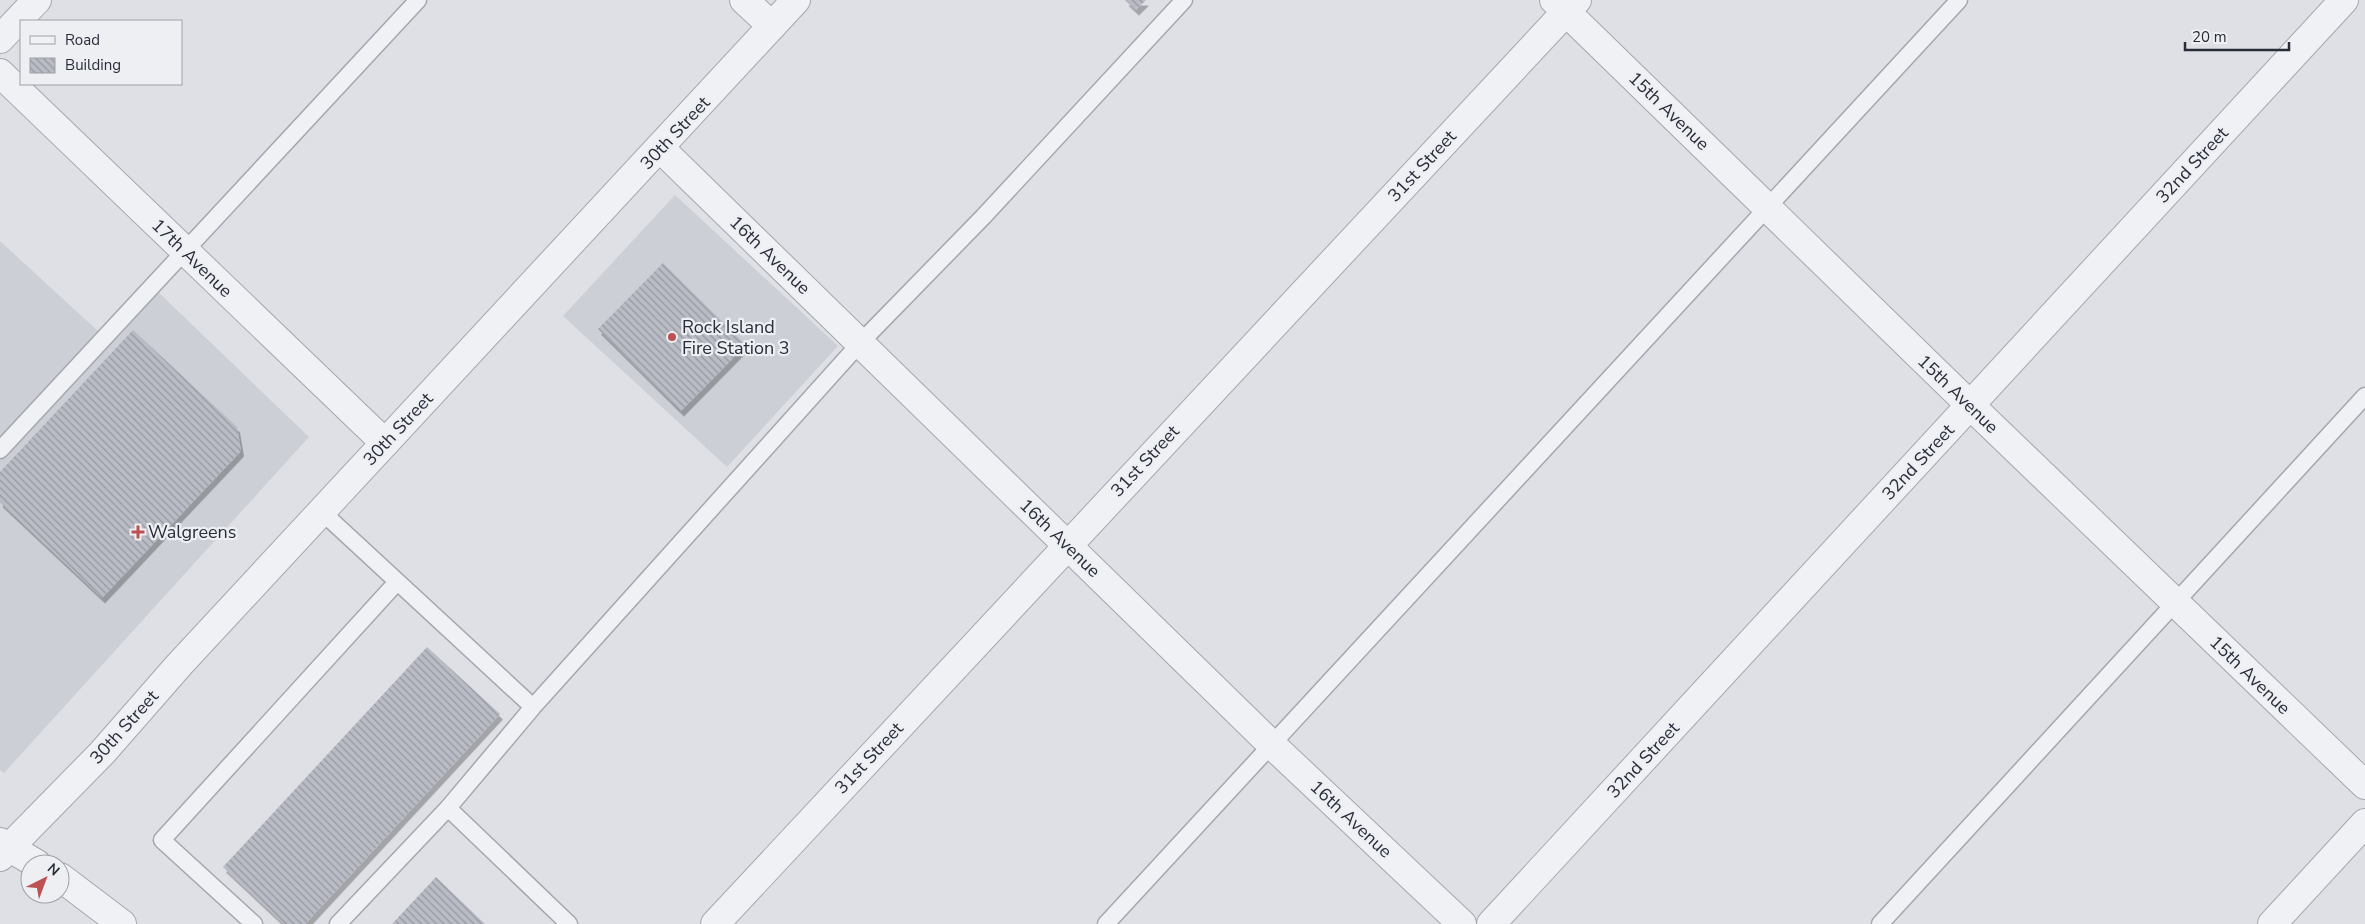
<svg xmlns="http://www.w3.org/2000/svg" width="2365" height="924" font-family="'Nunito Sans',sans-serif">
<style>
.built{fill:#cccfd6}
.building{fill:url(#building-back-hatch);filter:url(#shadow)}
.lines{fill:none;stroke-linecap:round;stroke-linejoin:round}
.service-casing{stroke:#a4a7ae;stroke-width:19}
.minor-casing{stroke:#a4a7ae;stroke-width:30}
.tertiary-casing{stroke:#a4a7ae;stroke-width:30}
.service{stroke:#f0f1f4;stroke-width:16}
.minor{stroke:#f0f1f4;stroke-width:28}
.tertiary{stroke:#f0f1f4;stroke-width:28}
.poi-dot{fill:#bd5052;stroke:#edeff3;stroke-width:2}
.labels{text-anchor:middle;stroke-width:4.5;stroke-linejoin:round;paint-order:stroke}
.street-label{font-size:18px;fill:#292d3a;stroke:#edeff3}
.poi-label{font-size:18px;fill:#292d3a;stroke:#edeff3;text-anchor:start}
</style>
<defs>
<pattern id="building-back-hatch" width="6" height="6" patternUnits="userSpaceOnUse" patternTransform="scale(1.25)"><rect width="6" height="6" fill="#b9bbc5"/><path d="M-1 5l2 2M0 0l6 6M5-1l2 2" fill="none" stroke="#9698a1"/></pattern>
<filter id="shadow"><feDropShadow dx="3" dy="5.5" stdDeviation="0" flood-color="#0004"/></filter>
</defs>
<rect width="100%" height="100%" fill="#dee0e5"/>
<path class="built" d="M 675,195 L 838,346 L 727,467 L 563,316 Z
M 0,241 L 111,343 L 157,291 L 309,437 L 4,773 L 0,770 Z"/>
<path class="building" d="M 1125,0 L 1146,0 L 1136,10 Z
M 663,263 L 746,345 L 681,411 L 598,329 Z
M 133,330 L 237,427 L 241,451 L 102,598 L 0,502 L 0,472 Z
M 427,647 L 500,714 L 305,924 L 284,924 L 223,867 Z
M 436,877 L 485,924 L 392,924 Z"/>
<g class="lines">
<defs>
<path id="service" d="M 0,450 L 418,0
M 321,511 L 533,707
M 448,808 L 569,924
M 254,924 L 162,840 L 397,582
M 338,924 L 448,808 L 533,707 L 861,342 L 983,217 L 1184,0
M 1106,924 L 1959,0
M 1880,924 L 2365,396"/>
<path id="minor" d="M 744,0 L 772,26
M 1554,0 L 1971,406 L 2365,785
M 0,39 L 37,0
M 0,73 L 385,443
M 660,148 L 1272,745 L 1462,924
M 715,924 L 1577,0
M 1491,924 L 2344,0
M 2272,924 L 2365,823"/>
<path id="tertiary" d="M 0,842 L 37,864
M 0,857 L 102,753 L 179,665 L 796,0
M 60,877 L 122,924"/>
</defs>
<use href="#service" class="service-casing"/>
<use href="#minor" class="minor-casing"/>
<use href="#tertiary" class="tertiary-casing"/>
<use href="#service" class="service"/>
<use href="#minor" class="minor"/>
<use href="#tertiary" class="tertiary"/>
</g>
<g class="poi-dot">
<circle cx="672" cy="337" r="5"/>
<path d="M135.5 524.5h5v5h5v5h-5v5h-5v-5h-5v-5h5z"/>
</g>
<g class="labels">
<g class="street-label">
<text transform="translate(1669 111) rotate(44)" y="6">15th Avenue</text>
<text transform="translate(675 133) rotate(-47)" y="6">30th Street</text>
<text transform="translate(2192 165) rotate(-47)" y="6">32nd Street</text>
<text transform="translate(1422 166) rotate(-47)" y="6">31st Street</text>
<text transform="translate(770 255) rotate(44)" y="6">16th Avenue</text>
<text transform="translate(192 258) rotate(44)" y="6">17th Avenue</text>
<text transform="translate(1958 394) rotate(44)" y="6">15th Avenue</text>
<text transform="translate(398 429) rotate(-47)" y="6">30th Street</text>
<text transform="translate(1145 461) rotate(-47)" y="6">31st Street</text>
<text transform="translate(1918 462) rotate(-47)" y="6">32nd Street</text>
<text transform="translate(1060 538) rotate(44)" y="6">16th Avenue</text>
<text transform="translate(2250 675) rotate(44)" y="6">15th Avenue</text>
<text transform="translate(124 727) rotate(-48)" y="6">30th Street</text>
<text transform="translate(869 758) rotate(-47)" y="6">31st Street</text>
<text transform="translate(1643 760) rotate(-47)" y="6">32nd Street</text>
<text transform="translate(1351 819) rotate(43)" y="6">16th Avenue</text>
</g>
<g class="poi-label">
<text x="682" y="333">Rock Island<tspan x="682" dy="21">Fire Station 3</tspan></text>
<text x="148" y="538">Walgreens</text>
</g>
</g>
<rect x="20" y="20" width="162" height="65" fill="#edeff3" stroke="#9fa1a9"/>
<rect x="30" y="36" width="25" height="8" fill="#f0f1f4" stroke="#9fa1a9"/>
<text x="65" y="45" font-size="15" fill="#292d3a">Road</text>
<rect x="30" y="58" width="25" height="15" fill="url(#building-back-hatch)" stroke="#9fa1a9"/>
<text x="65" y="70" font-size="15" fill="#292d3a">Building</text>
<g transform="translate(45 879) rotate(42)"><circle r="24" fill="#edeff3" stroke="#9fa1a9"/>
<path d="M0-4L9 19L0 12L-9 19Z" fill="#bd5052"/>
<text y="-8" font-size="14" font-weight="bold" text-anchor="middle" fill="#292d3a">N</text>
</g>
<path d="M2185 42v8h104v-8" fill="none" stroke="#292d3a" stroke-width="2.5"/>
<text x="2192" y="42" font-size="15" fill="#292d3a" stroke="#edeff3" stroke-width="4" paint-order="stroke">20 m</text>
</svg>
